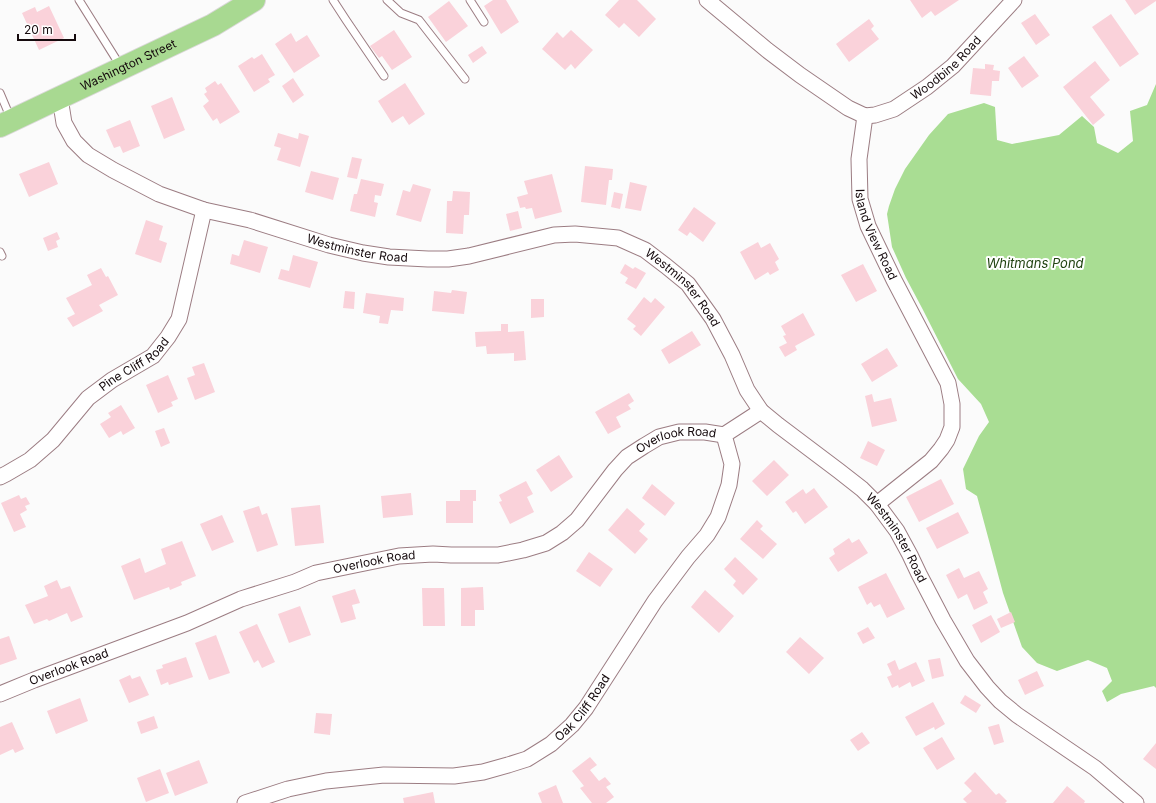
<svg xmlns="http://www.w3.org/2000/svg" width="1156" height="803" font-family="Inter,sans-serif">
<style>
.water{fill:#a9dd93}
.building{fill:#fad2da}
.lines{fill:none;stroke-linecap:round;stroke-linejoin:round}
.service-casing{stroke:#9c7d83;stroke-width:9}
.minor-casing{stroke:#9c7d83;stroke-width:17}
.primary-casing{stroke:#dad8d8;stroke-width:24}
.service{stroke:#fff;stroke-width:7}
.minor{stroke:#fff;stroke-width:15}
.primary{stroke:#a8d991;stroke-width:22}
.labels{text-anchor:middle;stroke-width:4;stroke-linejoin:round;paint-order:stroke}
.street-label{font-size:12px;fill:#150a0d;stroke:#fff}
.water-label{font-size:13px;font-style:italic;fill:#214311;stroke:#fff}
</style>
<rect width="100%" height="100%" fill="#fbfbfb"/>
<path class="water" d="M 1156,84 L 1156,688 L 1154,686 L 1121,694 L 1107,702 L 1102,691 L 1112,681 L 1107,668 L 1088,660 L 1057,671 L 1037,663 L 1022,647 L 1003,593 L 977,496 L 966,489 L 963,469 L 979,436 L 989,422 L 981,404 L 958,379 L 922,308 L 906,278 L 892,247 L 887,214 L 889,206 L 895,189 L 905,169 L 929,135 L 948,114 L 984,103 L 995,107 L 997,140 L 1012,144 L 1059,135 L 1082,116 L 1094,127 L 1097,143 L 1118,153 L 1133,141 L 1130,111 L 1147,105 Z"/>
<path class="building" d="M 493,0 L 506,0 L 519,22 L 501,34 L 484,6 Z
M 619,0 L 637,0 L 656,19 L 639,37 L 624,23 L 619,28 L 605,15 Z
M 910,0 L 959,0 L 935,16 L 931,11 L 922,18 Z
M 1125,0 L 1156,0 L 1156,1 L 1135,15 Z
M 449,1 L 468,26 L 446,42 L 428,17 Z
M 49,6 L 64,38 L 39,50 L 22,13 L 35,7 L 37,12 Z
M 1035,14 L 1050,35 L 1036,45 L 1021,23 Z
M 1111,14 L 1139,54 L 1120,67 L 1092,27 Z
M 869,19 L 874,26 L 871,29 L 879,39 L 849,62 L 836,44 Z
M 394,30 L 412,57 L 392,70 L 382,56 L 379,58 L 370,46 Z
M 571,30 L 593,50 L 575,69 L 571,64 L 565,70 L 542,49 L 557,32 L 563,38 Z
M 291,33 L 296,42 L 307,35 L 320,56 L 294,73 L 275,44 Z
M 482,46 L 487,53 L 473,63 L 468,55 Z
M 262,54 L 275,75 L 268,79 L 270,82 L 254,92 L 238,66 L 252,57 L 254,59 Z
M 1024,56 L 1039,76 L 1022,88 L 1008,68 Z
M 1095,61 L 1110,80 L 1090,97 L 1105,115 L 1093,125 L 1063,87 Z
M 985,64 L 994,65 L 993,70 L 1000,71 L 999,81 L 992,81 L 991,96 L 970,94 L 973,68 L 985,69 Z
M 293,78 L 304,95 L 293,103 L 282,86 Z
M 215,81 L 218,85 L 221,83 L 240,112 L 220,124 L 217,118 L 213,121 L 203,106 L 209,101 L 204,94 L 207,92 L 205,88 Z
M 405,83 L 425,114 L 409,125 L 403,116 L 392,123 L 378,101 Z
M 172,97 L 185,130 L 164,139 L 151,106 Z
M 130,120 L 140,146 L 123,153 L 120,146 L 114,148 L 106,130 Z
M 278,133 L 298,139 L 299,133 L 309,136 L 300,167 L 277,160 L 281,148 L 274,146 Z
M 352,157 L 362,159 L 357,179 L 347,177 Z
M 49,162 L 58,184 L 29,197 L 19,174 Z
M 585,166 L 613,169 L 612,180 L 609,180 L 606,205 L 581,202 Z
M 311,171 L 339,178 L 333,200 L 305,192 Z
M 552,174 L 562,212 L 535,219 L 532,208 L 526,209 L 525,207 L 520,208 L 517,197 L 528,194 L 524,181 Z
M 361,179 L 384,184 L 381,196 L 375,195 L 374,202 L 378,203 L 375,217 L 350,211 L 354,194 L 357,194 Z
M 630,182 L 647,186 L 641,211 L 625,208 Z
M 413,184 L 431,189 L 421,222 L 396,215 L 403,190 L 410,192 Z
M 453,191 L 470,192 L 469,215 L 464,215 L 463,234 L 446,233 L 447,201 L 452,201 Z
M 614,192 L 623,194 L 620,209 L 611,207 Z
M 694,207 L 716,223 L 703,242 L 690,232 L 687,236 L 678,230 Z
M 518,211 L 522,228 L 510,231 L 506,214 Z
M 146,220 L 163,226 L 159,240 L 167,243 L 161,263 L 135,254 Z
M 57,232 L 60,239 L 56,241 L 58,247 L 48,251 L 43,238 Z
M 244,240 L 268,247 L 260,273 L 230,264 L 232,254 L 239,256 Z
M 758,242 L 761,248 L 770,243 L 779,259 L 775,262 L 779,270 L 770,275 L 768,272 L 755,280 L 740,252 Z
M 293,255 L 318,262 L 310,288 L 278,279 L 281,269 L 289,271 Z
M 625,264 L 633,269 L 635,267 L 646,273 L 636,289 L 625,283 L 628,278 L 620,273 Z
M 863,264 L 877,291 L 856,302 L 841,275 Z
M 101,268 L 106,277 L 108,276 L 118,295 L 99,305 L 103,311 L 73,327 L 67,318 L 75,314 L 66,298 L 92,285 L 87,275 Z
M 452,290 L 467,292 L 464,314 L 432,311 L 434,291 L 451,293 Z
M 345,291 L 355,292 L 354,309 L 343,308 Z
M 366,293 L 404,298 L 403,311 L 391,310 L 388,324 L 379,323 L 380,316 L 363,313 Z
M 644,297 L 651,303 L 655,298 L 665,307 L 641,336 L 633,329 L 636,326 L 627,319 Z
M 531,299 L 544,299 L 544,317 L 531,318 Z
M 803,313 L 815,335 L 795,346 L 797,350 L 785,357 L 779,347 L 787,343 L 783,336 L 786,335 L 781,326 Z
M 501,324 L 508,324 L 508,332 L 524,331 L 526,360 L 514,361 L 514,353 L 487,354 L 486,346 L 476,347 L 475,332 L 501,331 Z
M 692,331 L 701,345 L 669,364 L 661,350 Z
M 887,348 L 898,366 L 872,382 L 861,364 Z
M 204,363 L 215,392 L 195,400 L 187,378 L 195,375 L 192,367 Z
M 168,375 L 178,399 L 171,402 L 173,406 L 158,413 L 146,385 Z
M 629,393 L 634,401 L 628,405 L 631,409 L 616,417 L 621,427 L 608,434 L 595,412 Z
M 872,394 L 874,402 L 891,398 L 897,421 L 872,427 L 865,396 Z
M 121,405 L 135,428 L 123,435 L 121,431 L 109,438 L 100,424 L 111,417 L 108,413 Z
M 164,428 L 170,443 L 161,447 L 155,431 Z
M 868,441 L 885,450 L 877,466 L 860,458 Z
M 559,455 L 573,477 L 551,492 L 536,470 Z
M 774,460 L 789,475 L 767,496 L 752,481 Z
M 941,479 L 954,504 L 919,522 L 906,497 Z
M 526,481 L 533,494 L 527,497 L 534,512 L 510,524 L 499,502 L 502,501 L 499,495 Z
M 652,484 L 675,503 L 665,516 L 642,498 Z
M 814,488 L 828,507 L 805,524 L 796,511 L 793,513 L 785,502 L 803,489 L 806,494 Z
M 460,490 L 476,490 L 476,501 L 473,501 L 473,523 L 446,523 L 446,501 L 460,501 Z
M 411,493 L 413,515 L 383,518 L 381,496 Z
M 19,495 L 21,499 L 26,497 L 30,504 L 25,506 L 27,510 L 20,514 L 26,527 L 14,532 L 1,503 Z
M 320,505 L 324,543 L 295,546 L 291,508 Z
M 259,506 L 262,515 L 267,513 L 278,545 L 257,552 L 243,511 Z
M 627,508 L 645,524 L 639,531 L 648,539 L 635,554 L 608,530 Z
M 958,512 L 969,533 L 937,549 L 926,528 Z
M 222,515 L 234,542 L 212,551 L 200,524 Z
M 757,520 L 763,526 L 760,529 L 777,544 L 763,559 L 740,539 Z
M 849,538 L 852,543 L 859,539 L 868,553 L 838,572 L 829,558 L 835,554 L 833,549 Z
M 182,541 L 196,576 L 181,582 L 182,585 L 170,590 L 169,587 L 134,600 L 121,566 L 140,558 L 145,573 L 166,564 L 161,549 Z
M 589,552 L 613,569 L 600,587 L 576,571 Z
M 735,557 L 758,579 L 743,595 L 733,585 L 736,581 L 724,569 Z
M 959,568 L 964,578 L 979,571 L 988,589 L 983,592 L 988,603 L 974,610 L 967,594 L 958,599 L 946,575 Z
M 886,573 L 905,609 L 887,618 L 880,604 L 874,607 L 871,602 L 867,605 L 858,587 Z
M 57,580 L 61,589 L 70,586 L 83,617 L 71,622 L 67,613 L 49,621 L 47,619 L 34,624 L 25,605 L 48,596 L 44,586 Z
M 483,587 L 484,610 L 475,610 L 475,626 L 461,626 L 461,588 Z
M 422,588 L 444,588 L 445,626 L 423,626 Z
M 355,589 L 360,603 L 352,605 L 356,619 L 341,623 L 332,596 Z
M 705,590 L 734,616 L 719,633 L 691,607 Z
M 300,606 L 311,635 L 289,643 L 278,614 Z
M 1011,612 L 1015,622 L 1001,628 L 997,619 Z
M 991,615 L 1000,632 L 981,643 L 972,625 Z
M 257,624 L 275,662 L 262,668 L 258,660 L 254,663 L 239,632 Z
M 868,627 L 875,638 L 863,644 L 857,633 Z
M 216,635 L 230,673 L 209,680 L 195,643 Z
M 9,636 L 17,659 L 0,665 L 0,639 Z
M 800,637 L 824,658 L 809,674 L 786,652 Z
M 186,657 L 193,677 L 169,685 L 168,682 L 161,685 L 156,670 L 163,668 L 162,665 Z
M 940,658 L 944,676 L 932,679 L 928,660 Z
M 895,660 L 899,670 L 916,662 L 925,681 L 912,687 L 910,682 L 899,688 L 898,685 L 892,688 L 887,677 L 892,675 L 887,664 Z
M 1037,671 L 1044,686 L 1025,695 L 1018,680 Z
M 130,675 L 132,679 L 140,676 L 149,695 L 129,703 L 119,680 Z
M 965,695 L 981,705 L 976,713 L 960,703 Z
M 80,698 L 88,721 L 56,734 L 47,711 Z
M 933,702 L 945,724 L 935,730 L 934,727 L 916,736 L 905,717 Z
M 316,713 L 332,714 L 330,735 L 314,733 Z
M 154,716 L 158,728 L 141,734 L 137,722 Z
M 12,722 L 24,749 L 15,753 L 13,749 L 0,755 L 0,727 Z
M 999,724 L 1004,742 L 994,745 L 988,727 Z
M 862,732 L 870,743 L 858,751 L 850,740 Z
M 942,737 L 955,759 L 937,770 L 923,748 Z
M 1156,743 L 1156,769 L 1143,759 Z
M 590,757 L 597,765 L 590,770 L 599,781 L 605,777 L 611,784 L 606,787 L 614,797 L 606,803 L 592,803 L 580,788 L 584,786 L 572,771 Z
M 199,760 L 208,783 L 175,796 L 166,773 Z
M 160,769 L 169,793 L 146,802 L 137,778 Z
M 975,772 L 996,795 L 999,793 L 1007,801 L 1005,803 L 967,803 L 963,799 L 972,791 L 964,783 Z
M 556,785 L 563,803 L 542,803 L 538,793 Z
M 1067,786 L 1085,801 L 1084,803 L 1053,803 Z
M 433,792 L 435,803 L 404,803 L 403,798 Z"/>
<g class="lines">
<defs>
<path id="service" d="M 79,0 L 121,67
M 333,0 L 346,20 L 384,76
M 387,0 L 401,13 L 419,20 L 465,79
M 470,0 L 484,22
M 0,93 L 11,119
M 0,252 L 2,256"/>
<g id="minor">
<path id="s1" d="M 707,0 L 767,50 L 800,75 L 848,108 L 865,116 L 875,115 L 894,109 L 927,87 L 953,66 L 1014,0"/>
<path id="s2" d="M 60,98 L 64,123 L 74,141 L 88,155 L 113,170 L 159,194 L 204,210 L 250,220 L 329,245 L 363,253 L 389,257 L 428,259 L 448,259 L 469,256 L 554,235 L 575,234 L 618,238 L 645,250 L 666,266 L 688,284 L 713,319 L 732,355 L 747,390 L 761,411 L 778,425 L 839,471 L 862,489 L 877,504 L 897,531 L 910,555 L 919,574 L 943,620 L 967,661 L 987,687 L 1000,701 L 1017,715 L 1095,768 L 1136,803"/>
<path id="s3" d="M 865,116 L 859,159 L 860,199 L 868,226 L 894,280 L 948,383 L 952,404 L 952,427 L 947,440 L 941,449 L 931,461 L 877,504"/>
<path id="s4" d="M 0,477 L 6,474 L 30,460 L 53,440 L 88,398 L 112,380 L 153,356 L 168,337 L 179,319 L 204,210"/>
<path id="s5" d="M 0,694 L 34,680 L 187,623 L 241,599 L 295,582 L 316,573 L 399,556 L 433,554 L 451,555 L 498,555 L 523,550 L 546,543 L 562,533 L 577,520 L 615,470 L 627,457 L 644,446 L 659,437 L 679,432 L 705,432 L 724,435"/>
<path id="s6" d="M 245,803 L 288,789 L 326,781 L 384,775 L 454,776 L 483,772 L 508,765 L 527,759 L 551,744 L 572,725 L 586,708 L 655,601 L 688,557 L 707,535 L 718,517 L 729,485 L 732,464 L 724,435 L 761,411"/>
</g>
<g id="primary">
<path id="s7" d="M 0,126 L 213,25 L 254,0"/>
</g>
</defs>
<use href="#service" class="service-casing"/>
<use href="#minor" class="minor-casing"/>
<use href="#primary" class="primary-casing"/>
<use href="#service" class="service"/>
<use href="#minor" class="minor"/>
<use href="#primary" class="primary"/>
</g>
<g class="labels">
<g class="street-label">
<text dy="4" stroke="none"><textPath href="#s7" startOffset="142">Washington Street</textPath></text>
<text dy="4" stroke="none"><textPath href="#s1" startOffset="293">Woodbine Road</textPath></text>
<text dy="4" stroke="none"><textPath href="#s3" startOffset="122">Island View Road</textPath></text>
<text dy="4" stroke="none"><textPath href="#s2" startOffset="353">Westminster Road</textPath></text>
<text dy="4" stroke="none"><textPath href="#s2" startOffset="701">Westminster Road</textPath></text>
<text dy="4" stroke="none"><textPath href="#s4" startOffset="177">Pine Cliff Road</textPath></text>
<text dy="4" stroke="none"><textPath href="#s5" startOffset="745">Overlook Road</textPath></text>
<text dy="4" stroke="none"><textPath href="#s2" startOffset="1037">Westminster Road</textPath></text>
<text dy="4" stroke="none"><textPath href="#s5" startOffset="398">Overlook Road</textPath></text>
<text dy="4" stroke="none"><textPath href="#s5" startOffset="74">Overlook Road</textPath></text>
<text dy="4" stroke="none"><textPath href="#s6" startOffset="364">Oak Cliff Road</textPath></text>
</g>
<g class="water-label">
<text x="1035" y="268">Whitmans Pond</text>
</g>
</g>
<path d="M18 34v6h57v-6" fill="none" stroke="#150a0d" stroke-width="2"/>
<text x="24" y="34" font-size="12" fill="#150a0d" stroke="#ffffff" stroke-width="3" paint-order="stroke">20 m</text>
</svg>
